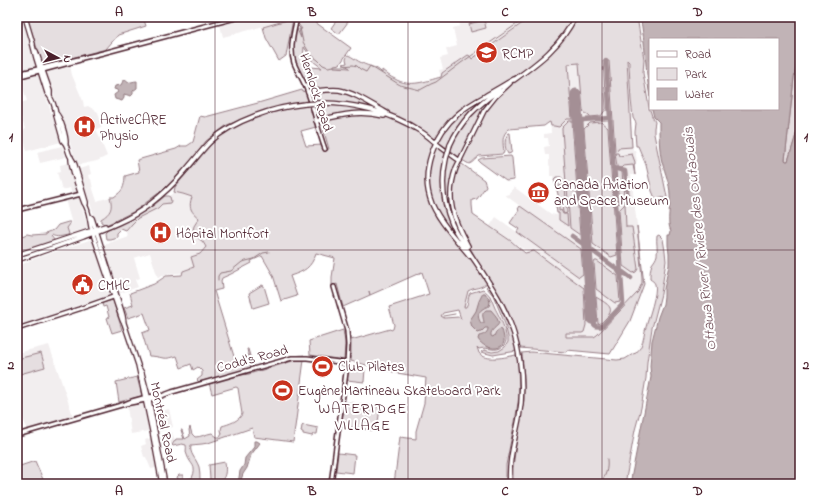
<svg xmlns="http://www.w3.org/2000/svg" width="817" height="501" font-family="'Indie Flower',sans-serif">
<style>
.built{fill:#f2eeef}
.green{fill:#e5dee0;stroke:#987e86;fill-rule:evenodd}
.water{fill:#c1b3b6;stroke:#91787e}
.lines{fill:none;stroke-linecap:round;stroke-linejoin:round}
.stream{stroke:#91787e;stroke-width:1}
.taxiway{stroke:#a48f95;stroke-width:4.5}
.runway{stroke:#a48f95;stroke-width:11}
.secondary-casing{stroke:#4a1f2b;stroke-width:6}
.primary-casing{stroke:#4a1f2b;stroke-width:6}
.secondary{stroke:#fff;stroke-width:3}
.primary{stroke:#fff;stroke-width:3.5}
.primary-bridge-casing{stroke:#4a1f2b;stroke-width:6;stroke-linecap:butt}
.primary-bridge{stroke:#fff;stroke-width:3.5}
.grid{fill:none;stroke:#4a1f2b;stroke-width:1;stroke-opacity:0.55}
.labels{text-anchor:middle;stroke-width:4;stroke-linejoin:round;paint-order:stroke}
.poi-label{font-size:14px;fill:#4a1f2b;stroke:#fff;text-anchor:start}
.street-label{font-size:14px;fill:#4a1f2b;stroke:#fff}
.water-label{font-size:15px;font-style:italic;fill:#74535c;stroke:#fff}
.neighbourhood-label{font-size:15px;letter-spacing:1px;fill:#4a1f2b;stroke:#fff}
.neatline{fill:none;stroke:#4a1f2b;stroke-width:1.5}
.grid-label{font-size:13px;text-anchor:middle;font-weight:bold;fill:#4a1f2b}
</style>
<rect width="100%" height="100%" fill="#fff"/>
<filter id="ink" filterUnits="userSpaceOnUse"><feTurbulence type="fractalNoise" baseFrequency=".025" numOctaves="2"/><feDisplacementMap in="SourceGraphic" scale="8" xChannelSelector="R" yChannelSelector="G"/><feConvolveMatrix kernelMatrix="1 2 1 2 8 2 1 2 1" color-interpolation-filters="sRGB"/></filter>
<g filter="url(#ink)">
<path class="built" d="M 249,17 L 294,17 L 293,19 L 287,19 L 287,20 L 223,37 L 220,25 Z
M 458,17 L 556,17 L 441,77 L 439,70 L 443,69 L 440,58 L 448,56 L 446,49 L 457,46 L 453,28 L 460,26 Z
M 23,20 L 36,67 L 17,72 L 17,22 Z
M 626,59 L 633,150 L 635,150 L 637,161 L 635,162 L 635,165 L 634,165 L 635,175 L 631,175 L 644,284 L 630,321 L 610,354 L 566,350 L 562,276 L 490,226 L 496,217 L 517,232 L 519,229 L 510,223 L 519,210 L 518,209 L 520,206 L 505,195 L 510,194 L 514,187 L 551,214 L 557,215 L 554,198 L 558,198 L 553,176 L 550,176 L 550,166 L 549,165 L 549,155 L 545,155 L 544,147 L 549,146 L 548,138 L 544,138 L 544,134 L 551,133 L 547,77 L 565,64 Z
M 70,65 L 72,75 L 83,101 L 84,107 L 88,106 L 98,112 L 102,127 L 96,129 L 107,156 L 97,161 L 78,165 L 77,164 L 47,74 L 48,71 Z
M 38,73 L 61,142 L 27,151 L 24,140 L 17,142 L 17,131 L 21,130 L 22,134 L 25,129 L 17,104 L 27,101 L 20,78 Z
M 62,146 L 66,157 L 40,163 L 37,152 Z
M 68,163 L 88,227 L 86,229 L 68,234 L 66,226 L 72,224 L 64,196 L 72,194 L 70,188 L 62,190 L 57,172 L 61,171 L 60,165 Z
M 89,166 L 91,174 L 88,175 L 89,179 L 91,179 L 93,189 L 97,201 L 110,197 L 112,204 L 109,212 L 103,218 L 96,221 L 79,170 L 79,169 Z
M 174,192 L 184,194 L 193,198 L 190,204 L 193,213 L 199,218 L 194,226 L 197,237 L 203,242 L 206,247 L 201,252 L 194,267 L 183,271 L 182,273 L 167,274 L 158,278 L 150,253 L 134,258 L 140,278 L 135,280 L 138,287 L 120,293 L 118,292 L 103,245 L 128,236 L 125,226 L 168,197 Z
M 92,239 L 110,293 L 109,295 L 20,325 L 17,316 L 17,267 L 31,260 Z
M 49,345 L 73,416 L 28,430 L 17,406 L 17,353 Z
M 143,403 L 149,431 L 131,434 L 127,406 Z
M 169,409 L 173,427 L 158,432 L 155,421 L 154,415 L 158,412 Z
M 172,432 L 176,444 L 161,448 L 159,437 Z
M 151,438 L 157,468 L 151,469 L 146,457 L 144,457 L 141,446 L 146,444 L 145,440 Z"/>
<path class="green" d="M 27,17 L 143,17 L 146,26 L 118,35 L 106,49 L 44,65 L 42,64 Z
M 300,17 L 308,17 L 351,48 L 340,64 L 334,65 L 334,67 L 350,68 L 343,64 L 347,63 L 346,59 L 348,55 C 353,57 357,61 362,63 C 369,67 376,66 382,73 L 382,70 C 386,73 390,77 395,79 C 410,88 426,81 441,77 L 442,73 L 468,55 L 470,56 L 472,59 L 531,17 L 572,17 L 565,31 L 544,54 L 532,65 L 454,115 L 441,132 L 434,144 L 426,184 L 436,217 L 478,268 L 487,283 C 480,289 475,287 468,291 L 464,307 L 466,307 C 469,303 467,297 470,293 L 483,289 L 484,290 C 486,292 489,294 490,296 C 492,300 493,304 495,308 C 499,316 512,339 503,346 C 496,353 487,346 479,349 L 477,347 C 478,349 478,351 479,353 C 486,362 506,357 516,355 L 518,361 L 519,396 L 515,422 L 512,435 L 506,465 L 506,484 L 394,484 L 400,437 L 416,439 L 416,431 L 424,403 L 426,378 L 397,373 L 351,361 L 351,340 L 390,329 L 391,330 L 393,329 L 394,325 L 389,307 L 429,294 L 422,272 L 370,295 L 369,291 L 370,295 L 343,307 L 337,284 L 332,286 L 332,277 L 335,258 L 316,253 C 311,268 305,271 290,276 L 297,296 L 281,301 L 273,275 L 262,256 L 251,261 L 252,263 L 231,274 L 222,278 L 221,281 L 222,289 L 214,291 L 236,363 L 249,359 L 247,349 L 248,349 L 253,367 L 249,369 L 291,356 L 304,355 L 304,356 L 291,357 L 239,373 L 237,372 L 199,382 L 197,380 L 202,376 L 202,371 L 198,367 L 193,370 L 191,364 L 181,368 L 177,356 C 173,357 168,359 163,358 C 158,357 154,356 149,356 L 142,333 L 150,330 L 144,313 L 128,318 L 124,308 L 133,305 L 130,293 L 154,284 L 166,276 L 182,275 L 183,271 L 194,267 L 191,257 L 200,254 L 206,247 L 203,242 L 197,237 L 193,230 L 194,226 L 199,218 C 191,212 188,207 192,197 L 183,194 L 174,192 L 175,187 L 209,147 L 220,136 L 246,121 L 243,119 L 227,125 L 206,141 L 188,165 L 170,184 L 160,192 L 135,211 L 106,225 L 101,222 L 101,219 C 111,213 113,208 110,197 L 114,197 C 123,190 124,189 125,176 L 139,172 L 137,160 L 176,149 L 181,146 L 187,146 L 193,142 L 200,116 L 205,117 L 258,103 L 302,90 L 303,92 L 305,90 L 294,55 L 293,43 L 296,27 L 301,38 L 299,29 L 302,29 L 298,24 ZM 304,47 L 308,53 L 309,58 L 322,68 L 311,67 L 303,59 ZM 313,110 L 320,118 L 329,149 L 324,150 L 322,145 L 306,146 L 301,131 L 316,127 L 311,111 ZM 458,310 L 461,319 L 459,317 L 444,318 L 441,316 L 443,313 Z
M 339,17 L 342,17 L 348,22 L 339,34 L 331,28 Z
M 577,17 L 637,17 L 644,59 L 643,73 L 649,107 L 652,116 L 655,122 L 654,128 L 654,134 L 667,197 L 666,199 L 661,197 L 655,198 L 652,191 L 646,165 L 638,146 L 636,146 L 635,132 L 636,123 L 633,118 L 631,100 L 629,66 L 629,62 L 627,60 L 632,147 L 618,148 L 618,150 L 615,151 L 609,61 L 603,61 L 606,109 L 601,116 L 590,117 L 583,111 L 579,63 L 568,64 L 572,119 L 567,119 L 559,127 L 554,126 L 551,126 L 550,122 L 548,123 L 544,126 L 509,129 C 501,135 503,143 504,152 L 503,154 L 479,156 C 476,158 473,163 469,164 L 462,160 L 462,158 C 470,142 479,117 490,104 C 504,86 526,75 543,60 C 557,49 568,33 577,17 Z
M 287,19 L 293,19 L 286,56 L 279,61 L 266,38 L 263,27 L 287,20 Z
M 484,20 L 486,28 L 471,32 L 469,24 Z
M 800,43 L 800,122 L 788,161 L 786,161 L 785,160 L 794,78 Z
M 499,92 L 492,99 L 460,158 L 450,150 C 457,133 465,119 479,106 C 485,101 493,96 499,92 Z
M 492,93 L 474,108 L 447,148 L 438,142 L 445,128 L 461,112 Z
M 569,121 L 572,121 L 577,189 L 572,188 L 566,183 L 562,130 L 562,128 Z
M 601,122 L 608,128 L 617,255 L 611,257 L 593,244 L 584,129 L 590,123 Z
M 509,133 L 510,133 L 512,151 L 511,153 L 508,154 C 504,148 504,137 509,133 Z
M 436,146 L 446,152 L 442,171 L 444,203 L 466,251 C 448,227 426,205 429,172 C 429,169 429,166 429,163 C 431,157 434,151 436,146 Z
M 615,153 L 618,153 L 619,156 L 632,154 L 635,162 L 635,165 L 634,165 L 635,175 L 633,165 L 623,166 L 621,168 L 617,167 Z
M 449,155 L 458,161 L 455,170 L 450,207 L 454,222 L 465,244 C 446,214 440,190 449,155 Z
M 511,156 L 512,158 L 514,180 L 506,181 L 480,162 L 478,160 L 482,158 Z
M 462,164 L 484,180 L 486,186 L 477,199 L 472,200 L 472,205 L 473,215 L 511,241 L 525,253 L 534,251 L 584,288 L 586,325 L 584,332 L 582,333 L 566,333 L 566,337 L 594,337 L 597,335 L 638,292 L 642,283 L 642,277 L 637,226 L 644,284 L 630,321 L 610,354 L 567,350 L 566,352 L 520,348 L 512,321 L 501,298 L 477,261 L 458,224 L 452,203 L 453,183 L 459,165 Z
M 616,170 L 622,171 L 624,198 L 618,193 Z
M 556,177 L 561,177 L 563,179 L 563,183 L 560,184 L 560,183 L 558,183 L 558,187 L 563,184 L 565,186 L 567,213 L 564,214 L 563,212 L 562,206 L 559,207 L 559,211 L 561,210 L 563,214 L 567,214 L 568,226 L 559,220 L 559,213 L 557,213 L 555,200 L 559,198 L 554,179 Z
M 567,187 L 572,191 L 577,191 L 580,235 L 570,228 Z
M 165,196 L 168,196 L 170,197 L 171,201 L 170,203 L 162,204 L 158,208 L 138,218 L 132,224 L 126,231 L 121,229 L 117,233 L 117,237 L 110,239 L 106,239 L 105,233 L 108,230 L 129,220 L 154,205 Z
M 625,204 L 626,227 L 632,227 L 638,269 L 636,272 L 633,273 L 623,266 L 619,210 Z
M 520,206 L 581,249 L 583,274 L 579,277 L 517,232 L 519,229 L 510,223 L 519,210 L 518,209 Z
M 68,222 L 70,222 L 70,224 L 67,228 L 69,234 L 68,235 C 63,236 56,238 52,235 L 51,236 L 55,241 L 56,245 L 17,258 L 17,238 L 27,234 L 32,235 L 46,234 L 46,233 L 54,230 L 58,225 Z
M 659,235 L 663,239 L 665,251 L 666,261 L 661,294 L 652,328 L 647,362 L 646,378 L 641,408 L 635,430 L 625,484 L 513,484 L 513,468 L 516,444 L 524,400 L 524,379 L 522,353 L 531,352 L 617,360 L 625,359 L 633,354 L 636,353 C 638,350 640,349 641,346 C 644,340 644,333 646,327 C 648,319 658,292 655,284 C 654,281 652,281 650,279 C 650,274 650,269 652,264 C 654,261 656,259 657,255 C 658,249 656,242 657,236 Z
M 595,261 L 597,261 L 618,276 L 620,302 L 615,303 L 596,289 L 594,263 Z
M 262,285 L 264,286 L 269,303 L 253,308 L 249,293 Z
M 488,285 C 501,306 510,327 517,351 L 493,355 L 481,352 L 484,350 L 492,352 L 499,351 L 505,347 L 508,342 L 508,337 L 505,324 L 493,295 L 486,287 Z
M 596,297 C 605,303 617,307 606,318 C 603,321 602,323 598,324 Z
M 113,300 L 122,330 L 112,333 L 107,318 L 109,317 L 106,306 L 103,307 L 102,303 Z
M 343,330 L 345,342 L 344,360 L 310,355 L 309,341 Z
M 41,353 L 45,367 L 20,374 L 17,365 L 17,359 Z
M 296,360 L 304,360 L 293,442 L 254,437 L 252,428 L 208,443 L 202,444 L 191,445 C 189,454 196,458 199,467 C 200,472 200,478 200,484 L 178,484 L 179,482 L 177,477 L 179,475 L 183,475 L 183,480 L 192,478 C 198,465 190,465 187,455 C 185,451 187,449 186,445 L 182,444 L 173,446 L 172,445 L 176,439 L 184,439 L 181,430 L 182,430 L 185,439 L 190,436 L 189,430 L 190,427 L 192,434 L 195,437 C 201,437 206,434 212,433 L 217,437 L 220,437 L 222,434 L 221,430 L 222,426 C 229,424 239,421 242,414 L 238,388 L 236,387 L 212,394 L 209,383 L 233,376 L 249,374 Z
M 349,366 L 365,369 L 364,382 L 347,380 Z
M 137,377 L 142,396 L 119,402 L 116,382 Z
M 345,402 L 380,407 L 377,431 L 341,426 Z
M 303,425 L 318,428 L 317,434 L 313,434 L 312,436 L 303,434 L 303,432 L 301,432 L 302,426 Z
M 338,453 L 355,455 L 353,473 L 336,471 Z
M 35,461 L 45,484 L 17,484 L 17,467 Z
M 225,462 C 226,468 226,476 222,480 L 211,481 L 210,479 L 209,465 Z"/>
<path class="water" d="M 640,17 L 800,17 L 800,43 L 794,78 L 785,160 L 786,161 L 788,161 L 800,122 L 800,484 L 630,484 L 651,377 L 650,366 L 652,341 L 658,317 L 663,304 L 664,296 L 664,289 L 669,265 L 669,254 L 668,245 L 668,235 L 670,235 L 671,231 C 666,222 671,205 670,195 C 670,184 665,173 662,162 C 659,149 659,135 659,122 L 654,117 L 652,109 L 778,109 L 778,39 L 650,39 L 650,97 C 645,70 646,43 640,17 Z
M 127,80 L 127,82 C 131,83 133,81 137,81 L 137,88 L 133,91 L 133,94 L 131,96 L 124,94 L 124,98 L 122,101 L 115,99 L 114,95 L 118,92 L 117,90 L 114,89 L 115,86 L 121,85 L 123,81 Z
M 483,293 L 485,293 L 489,299 L 490,302 L 489,306 C 480,309 475,314 481,323 L 484,323 C 484,318 480,314 486,310 L 491,310 L 496,316 L 499,323 C 497,328 490,329 491,336 L 493,337 L 494,336 L 496,332 L 500,329 L 502,330 C 503,333 504,337 504,340 C 504,352 484,350 478,339 L 479,336 C 483,335 487,334 488,329 L 488,328 L 485,328 L 481,332 L 478,333 L 472,327 L 470,320 L 476,311 L 479,301 Z
M 254,441 L 257,441 L 260,443 L 251,455 L 247,468 L 243,474 L 241,480 L 242,484 L 238,484 L 240,471 L 244,465 L 245,458 L 254,447 Z"/>
<g class="lines">
<path class="stream" d="M 298,26 L 300,28 L 303,42 L 310,54 L 318,60 L 323,65 L 328,67 L 334,66 L 343,66 L 353,65 L 357,66 L 360,69 L 366,72 L 370,66 L 400,85 L 420,90 L 431,84 L 436,82 L 461,63 L 527,17
M 218,280 L 218,276 L 220,273 L 231,271 L 242,262 L 254,259 L 263,253 L 269,252
M 443,316 L 455,314
M 600,484 C 606,475 608,470 607,459"/>
<path class="taxiway" d="M 578,127 L 580,123 L 583,120 L 610,118
M 613,168 L 625,171 L 628,199 L 627,201 L 616,202
M 572,236 L 617,269 L 621,276 L 622,274 L 625,274
M 586,239 L 590,248
M 623,272 L 631,278
M 592,319 C 593,325 596,328 602,326 L 621,306 L 623,303 L 606,61"/>
<path class="runway" d="M 576,94 L 592,319"/>
<defs>
<path id="secondary" d="M 297,17 C 294,32 289,48 294,63 C 298,73 305,83 308,93 C 315,112 318,131 325,149
M 17,74 L 103,53 L 239,17
M 17,77 L 80,60
M 17,210 L 81,194
M 17,329 L 79,309 L 116,296
M 125,404 L 156,398 L 172,392 L 292,358 L 307,358 L 347,363
M 17,435 L 125,404 L 132,401 L 143,398 L 160,395
M 331,484 L 347,365 L 348,345 L 347,331 L 334,287"/>
<path id="primary" d="M 25,17 L 33,44
M 32,42 L 36,58 L 47,93 C 52,98 56,109 56,116 L 63,141 C 68,145 67,151 70,156 C 72,159 74,162 75,165 L 86,202 L 86,204
M 36,51 L 50,91 L 50,96
M 514,80 C 539,62 561,46 575,17
M 308,92 C 318,91 329,89 339,90 C 356,93 372,105 387,113
M 318,103 C 353,102 390,112 420,131 C 427,135 432,140 437,144 C 444,150 452,155 460,161
M 56,113 C 61,118 66,136 66,143
M 316,121 C 341,115 358,110 384,116
M 450,145 C 461,120 477,106 499,90
M 71,157 C 70,167 80,192 84,203 C 90,211 89,221 92,231 L 121,317 L 123,322
M 446,159 C 441,181 443,203 452,224 C 456,234 463,243 469,252 C 486,278 505,304 514,334 C 522,362 524,390 519,418 C 515,440 508,461 510,484
M 89,216 L 92,218 L 96,230 L 121,309 L 123,316 L 124,323 L 138,365 L 153,436 L 162,484
M 468,246 C 453,219 445,199 456,168 L 484,111 L 496,96 L 510,83
M 17,255 L 105,226
M 470,256 C 457,241 440,222 432,204 C 419,172 434,134 459,113 C 467,106 476,101 485,96 C 495,90 504,85 514,79
M 17,260 C 39,253 61,245 83,237 C 107,228 129,220 149,205 C 162,195 174,184 184,172 C 193,162 201,151 210,142 C 233,120 275,107 305,104
M 139,368 L 142,373 L 149,400 L 165,484"/>
</defs>
<use href="#secondary" class="secondary-casing"/>
<use href="#primary" class="primary-casing"/>
<use href="#secondary" class="secondary"/>
<use href="#primary" class="primary"/>
<defs>
<path id="primary-bridge" d="M 305,104 L 318,103
M 446,159 L 450,145"/>
</defs>
<use href="#primary-bridge" class="primary-bridge-casing"/>
<use href="#primary-bridge" class="primary-bridge"/>
</g>
</g>
<path class="grid" d="M 215,17 L 215,484M 408,17 L 408,484M 602,17 L 602,484M 17,250 L 800,250"/>
<defs>
<symbol id="university-disc" viewBox="-11 -11 22 22"><circle r="9.5" fill="#c8321e" stroke="#fff"/><path d="M0-5L7-2L0 1L-7-2ZM-4 1L0 2.5L4 1V4Q0 6-4 4Z" fill="#fff"/></symbol>
<symbol id="hospital-disc" viewBox="-11 -11 22 22"><circle r="9.5" fill="#c8321e" stroke="#fff"/><path d="M-5-5h3v3.5h4V-5h3V5h-3V1.5h-4V5h-3Z" fill="#fff"/></symbol>
<symbol id="museum-disc" viewBox="-11 -11 22 22"><circle r="9.5" fill="#c8321e" stroke="#fff"/><path d="M0-6L6-3V-2H-6V-3ZM-5-1h2V3h-2ZM-1-1h2V3h-2ZM3-1h2V3H3ZM-6 4H6V6H-6Z" fill="#fff"/></symbol>
<symbol id="civic-disc" viewBox="-11 -11 22 22"><circle r="9.5" fill="#c8321e" stroke="#fff"/><path d="M-.6-6.5H3V-4.5H.6V-3L4-1V1h2V6H-6V1h2V-1L-.6-3ZM-1.2 2.5V6h2.4V2.5Z" fill="#fff"/></symbol>
<symbol id="stadium-disc" viewBox="-11 -11 22 22"><circle r="9.5" fill="#c8321e" stroke="#fff"/><path d="M0-5a6.5 5 0 1 0 0 10a6.5 5 0 1 0 0-10ZM-3.5-1.8h7v3.6h-7Z" fill="#fff"/></symbol>
</defs>
<g fill-rule="evenodd">
<use href="#university-disc" x="474" y="40" width="25" height="25"/>
<use href="#hospital-disc" x="72" y="114" width="25" height="25"/>
<use href="#museum-disc" x="526" y="180" width="25" height="25"/>
<use href="#hospital-disc" x="148" y="220" width="25" height="25"/>
<use href="#civic-disc" x="70" y="272" width="25" height="25"/>
<use href="#stadium-disc" x="310" y="354" width="25" height="25"/>
<use href="#stadium-disc" x="270" y="378" width="25" height="25"/>
</g>
<g class="labels">
<g class="poi-label">
<text x="502" y="58">RCMP</text>
<text x="100" y="124">ActiveCARE<tspan x="100" dy="16">Physio</tspan></text>
<text x="554" y="189">Canada Aviation<tspan x="554" dy="16">and Space Museum</tspan></text>
<text x="176" y="238">Hôpital Montfort</text>
<text x="98" y="290">CMHC</text>
<text x="338" y="371">Club Pilates</text>
<text x="298" y="395">Eugène Martineau Skateboard Park</text>
</g>
<g class="street-label">
<text transform="translate(317 92) rotate(72)" y="5">Hemlock Road</text>
<text transform="translate(252 358) rotate(-15)" y="5">Codd's Road</text>
<text transform="translate(164 422) rotate(78)" y="5">Montréal Road</text>
</g>
<g class="water-label">
<text transform="translate(699 239) rotate(-96)" y="5">Ottawa River / Rivière des Outaouais</text>
</g>
<g class="neighbourhood-label">
<text x="363" y="413">WATERIDGE<tspan x="363" dy="17">VILLAGE</tspan></text>
</g>
</g>
<rect width="817" height="501" fill="none" stroke="#fff" stroke-width="44"/>
<rect x="649" y="38" width="130" height="72" fill="#ffffff" stroke="#b7a5aa"/>
<rect x="657" y="51" width="20" height="6" fill="#ffffff" stroke="#b7a5aa"/>
<text x="685" y="58" font-size="12" fill="#4a1f2b">Road</text>
<rect x="657" y="68" width="20" height="12" fill="#e5dee0" stroke="#b7a5aa"/>
<text x="685" y="78" font-size="12" fill="#4a1f2b">Park</text>
<rect x="657" y="88" width="20" height="12" fill="#c1b3b6" stroke="#b7a5aa"/>
<text x="685" y="98" font-size="12" fill="#4a1f2b">Water</text>
<g transform="translate(58 58) rotate(97)" stroke="#ffffff" stroke-width="3" paint-order="stroke">
<path d="M0-3L7 15L0 10L-7 15Z" fill="#4a1f2b"/>
<text y="-6" font-size="11" font-weight="bold" text-anchor="middle" fill="#4a1f2b">N</text>
</g>
<rect x="22" y="22" width="773" height="457" class="neatline"/>
<g class="grid-label">
<text x="119" y="16">A</text>
<text x="312" y="16">B</text>
<text x="505" y="16">C</text>
<text x="698" y="16">D</text>
<text x="11" y="141">1</text>
<text x="806" y="141">1</text>
<text x="11" y="369">2</text>
<text x="806" y="369">2</text>
<text x="119" y="495">A</text>
<text x="312" y="495">B</text>
<text x="505" y="495">C</text>
<text x="698" y="495">D</text>
</g>
</svg>
